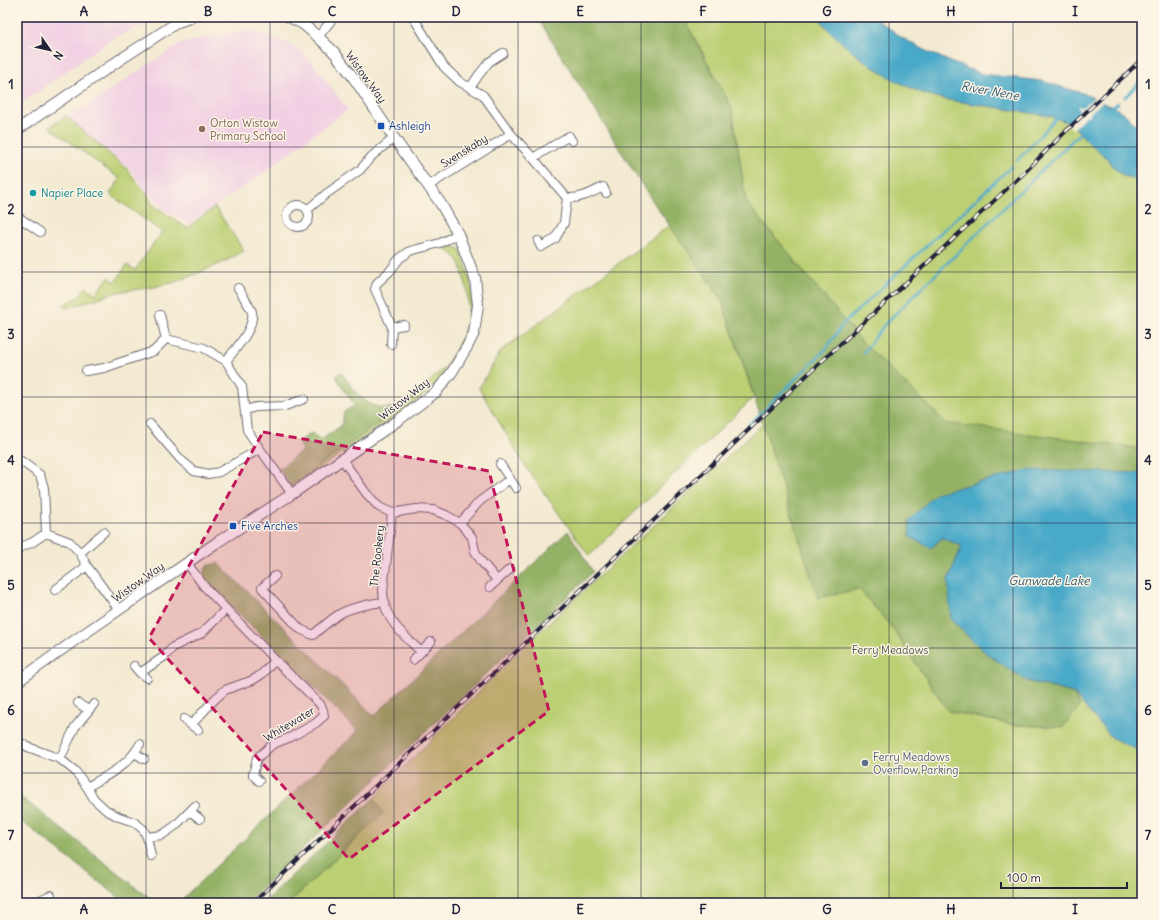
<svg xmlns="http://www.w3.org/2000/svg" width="1159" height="920" font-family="Delius,sans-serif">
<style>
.built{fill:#f1d0e3}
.green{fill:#bbcf73;stroke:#6e7857}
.forest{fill:#94b265;stroke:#5b6a50}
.water{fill:#48a9c8;stroke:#356682}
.pier{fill:#f3ead1}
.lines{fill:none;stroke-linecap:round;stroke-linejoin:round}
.stream{stroke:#48a9c8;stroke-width:2.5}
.minor-casing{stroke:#6b6870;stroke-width:10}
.tertiary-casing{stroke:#6b6870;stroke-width:12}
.minor{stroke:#fff;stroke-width:8}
.tertiary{stroke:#fff;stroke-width:10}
.rail-casing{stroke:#22223b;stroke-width:4}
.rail{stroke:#fcf5e5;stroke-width:2.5;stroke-dasharray:8;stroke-linecap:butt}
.marked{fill:#c2185b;fill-opacity:0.2;stroke:#c2185b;stroke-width:3;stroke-dasharray:8 5;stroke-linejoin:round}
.grid{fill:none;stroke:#22223b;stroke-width:1;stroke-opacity:0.55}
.transit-dot{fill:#1a4fb4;stroke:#fcf5e5;stroke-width:1.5}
.education-dot{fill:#8d6e63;stroke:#fcf5e5;stroke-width:1.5}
.culture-dot{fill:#0f9aa8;stroke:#fcf5e5;stroke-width:1.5}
.service-dot{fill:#5c6f8a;stroke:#fcf5e5;stroke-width:1.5}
.labels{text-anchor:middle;stroke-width:3;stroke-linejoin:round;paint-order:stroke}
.street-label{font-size:11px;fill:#22223b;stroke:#fcf5e5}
.education-label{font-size:11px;fill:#785e54;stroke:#fcf5e5;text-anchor:start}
.transit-label{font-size:11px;fill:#164399;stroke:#fcf5e5;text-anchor:start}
.culture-label{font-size:11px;fill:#0d838f;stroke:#fcf5e5;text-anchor:start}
.park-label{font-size:11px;fill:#50564c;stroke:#fcf5e5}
.service-label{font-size:11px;fill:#4e5e75;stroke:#fcf5e5;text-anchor:start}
.water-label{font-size:12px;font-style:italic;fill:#315873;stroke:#fcf5e5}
.neatline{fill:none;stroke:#22223b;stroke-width:1.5}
.grid-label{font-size:13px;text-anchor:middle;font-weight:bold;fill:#22223b}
</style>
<rect width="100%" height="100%" fill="#fcf5e5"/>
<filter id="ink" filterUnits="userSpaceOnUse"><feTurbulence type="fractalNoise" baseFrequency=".025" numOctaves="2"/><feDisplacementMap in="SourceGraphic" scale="8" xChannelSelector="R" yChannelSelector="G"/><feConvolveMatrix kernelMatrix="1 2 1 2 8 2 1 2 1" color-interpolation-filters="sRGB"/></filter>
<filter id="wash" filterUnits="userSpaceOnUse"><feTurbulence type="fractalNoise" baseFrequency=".012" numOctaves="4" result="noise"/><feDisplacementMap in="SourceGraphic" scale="16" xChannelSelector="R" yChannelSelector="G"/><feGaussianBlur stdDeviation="0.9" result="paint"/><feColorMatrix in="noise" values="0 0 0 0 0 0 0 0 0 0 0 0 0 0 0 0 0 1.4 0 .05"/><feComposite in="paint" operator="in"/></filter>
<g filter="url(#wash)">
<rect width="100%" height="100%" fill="#f3ead1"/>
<path class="built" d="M 17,17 L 164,17 L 111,39 L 17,107 Z
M 242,31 L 257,32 L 284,42 L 302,52 L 324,77 L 348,110 L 305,141 L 263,173 L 189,224 L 165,210 L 145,189 L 129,168 L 101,149 L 69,117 L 180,44 L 216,35 Z"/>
<path class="green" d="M 683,17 L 818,17 C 843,50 892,83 932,96 C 947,101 965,102 980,105 C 1004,108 1027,113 1050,116 L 1064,121 L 1074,126 L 1087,141 L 1107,158 L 1112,166 L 1124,176 L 1142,181 L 1142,903 L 289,903 L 382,813 L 374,798 L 519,651 L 857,336 L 746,202 L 732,108 Z
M 66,116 L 126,168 L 147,194 L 152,204 L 187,228 L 215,207 L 244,251 L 222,263 L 176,282 L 154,287 L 117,292 L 67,308 L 63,306 L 66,303 L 79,297 L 86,287 L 96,294 L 109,277 L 115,282 L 127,265 L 135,270 L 162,232 L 110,194 L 120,179 L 49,127 Z
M 670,225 L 721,298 L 754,397 L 589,556 L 525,466 L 479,388 L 501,351 Z
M 444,245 L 451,245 L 460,249 C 470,276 481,311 467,339 C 463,349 455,359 449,368 L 446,365 C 466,334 475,312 463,275 C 462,271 461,264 458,260 C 455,256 449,252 445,248 Z
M 444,368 L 448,371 L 433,388 L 415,402 L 295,486 L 290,486 L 404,405 Z"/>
<path class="forest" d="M 537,17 L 683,17 L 732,108 L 746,202 L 862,342 L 946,423 L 1129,447 L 1142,449 L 1142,473 L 1129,473 L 910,537 L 931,548 L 942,538 L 962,546 L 948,580 L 1027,681 L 1073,693 L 1080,706 L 1063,727 L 1014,725 L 948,711 L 889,624 L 859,589 L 818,598 L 751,387 L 721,298 L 649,196 Z
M 341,372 C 354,389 365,409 389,408 C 394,408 399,406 404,405 L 290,486 L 279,469 L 303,450 L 298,442 L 311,433 L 321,440 L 342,425 L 344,412 L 355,405 L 344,390 L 336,376 Z
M 568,531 L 593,572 L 246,903 L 178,903 L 358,731 L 202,577 L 207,566 L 218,563 L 374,716 Z
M 17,794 L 156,903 L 126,903 L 17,818 Z
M 374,798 L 383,813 L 289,903 L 263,903 Z"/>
<path class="water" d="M 818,17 L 874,17 L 901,37 L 922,49 L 953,63 L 982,74 L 1042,81 L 1085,94 L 1105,104 L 1114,107 L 1125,114 L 1142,131 L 1142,181 L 1124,176 L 1112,166 L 1107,158 L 1087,141 L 1074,126 L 1064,121 L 1050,116 C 1027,113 1004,108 980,105 C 965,102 947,101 932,96 C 892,84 843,50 818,17 Z
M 1028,470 L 1142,473 L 1142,752 L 1112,738 L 1073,693 L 1027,681 L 987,654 L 951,620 L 948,580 L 962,546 L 942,538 L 931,548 L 910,537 L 909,520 L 936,493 Z"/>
<path class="pier" d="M 1095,97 L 1103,101 L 1090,113 L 1090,116 L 1087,115 L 1073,129 L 1067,125 L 1080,111 L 1077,106 L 1083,107 Z"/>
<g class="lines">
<path class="stream" d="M 1125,97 L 1142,80
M 1111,109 L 1118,103
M 1017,161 L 1058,116
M 863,353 L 885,324 L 1082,131
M 746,428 L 826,349 L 843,324 L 1012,166"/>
</g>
</g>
<g filter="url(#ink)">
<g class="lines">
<defs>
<path id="minor" d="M 413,17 L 444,67 L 460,82 L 483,95 L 511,134
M 318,37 L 334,17
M 470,88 L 478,76 L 489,62 L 503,53
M 533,158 L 569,136 L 572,141
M 428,186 L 511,134 L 533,158 L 567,198 L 564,223 L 555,239 L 541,247 L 538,241
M 567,198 C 581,199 591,193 603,187 L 606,193
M287 216a11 11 0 1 1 22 0a11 11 0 1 1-22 0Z
M 307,210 L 326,194 L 360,170 L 372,156 L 394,138
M 17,216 L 40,232
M 160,315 L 166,339
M 392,327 L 404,325
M 391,344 L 392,327 L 375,289 L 377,283 L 390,271 L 399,259 L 410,251 L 440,243 L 458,234
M 226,361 C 235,349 255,329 252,312 C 251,309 241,292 238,288
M 86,371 L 104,368 L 154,351 L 166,339 L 204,348 L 226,361 L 242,387 L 247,430 L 260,449 L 292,494
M 245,410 L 256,407 L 285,406 L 304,399
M 150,424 L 181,460 L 194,471 L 208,474 L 219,472 L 260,449
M 17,458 L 40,475 L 44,488 L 46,533
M 342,459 L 366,493 L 379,507 L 392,513 L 416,509 L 433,510 L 446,515 L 460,523 L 472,537 L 475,551 L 481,561 L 497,580
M 500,464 L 516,488
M 460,523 L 480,501 L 510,479
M 17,549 L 33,542 L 46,533 L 70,542 L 80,553 L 87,566 L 119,610
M 80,553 L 104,532
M 187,563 L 203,585 L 226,609 L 275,660 L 320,704 L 323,710 L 324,716 L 316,723 L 291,737 L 273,744 L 257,758 L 253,775 L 259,781
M 275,576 L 262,588 L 300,629 L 313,635 C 321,628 329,621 338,615 C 348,608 372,603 384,602 L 383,591 L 392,513
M 490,587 L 510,569
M 55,590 L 87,566
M 384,602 C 389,624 406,637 421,652
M 413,660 L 431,642
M 134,666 L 140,673 L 165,656 L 173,647 L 202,633 L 226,609
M 140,673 L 147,678
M 78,703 L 88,710
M 184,719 L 191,725 L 215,699 L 225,690 L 253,680 L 262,674 L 275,660
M 191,725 L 198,730
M 17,741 L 28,747 L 60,759 L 75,771 L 87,787 L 94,799 L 106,810 L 119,817 L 134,822 L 143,829 L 147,837 L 151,856
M 135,753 L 144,759
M 60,759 L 75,727 L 94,704
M 87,787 C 108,775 129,765 140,744
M 190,811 L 200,819
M 147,837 L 162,835 L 175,826 L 195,806
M 33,903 L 51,895"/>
<path id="tertiary" d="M 17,130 L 121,59 L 178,22 L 192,17
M 17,682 L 78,638 L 216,543 L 292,494 L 400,419 L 436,392 L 452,372 L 467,347 L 474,333 L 478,305 L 475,278 L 458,234 L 441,204 L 394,138 L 353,77 L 334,52 L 318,37 L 303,24 L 289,17"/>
</defs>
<use href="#minor" class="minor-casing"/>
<use href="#tertiary" class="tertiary-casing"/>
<use href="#minor" class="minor"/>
<use href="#tertiary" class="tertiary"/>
<defs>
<path id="rail" d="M 253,903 L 763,416 L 1025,172 L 1065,132 L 1142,59"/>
</defs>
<use href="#rail" class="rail-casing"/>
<use href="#rail" class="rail"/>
</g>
</g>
<path class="marked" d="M 263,432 L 489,471 L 549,711 L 349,859 L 149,638 Z"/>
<path class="grid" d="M 146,17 L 146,903M 270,17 L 270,903M 394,17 L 394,903M 518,17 L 518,903M 641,17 L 641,903M 765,17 L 765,903M 889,17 L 889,903M 1013,17 L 1013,903M 17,147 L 1142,147M 17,272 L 1142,272M 17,397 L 1142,397M 17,523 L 1142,523M 17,648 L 1142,648M 17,773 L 1142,773"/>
<g class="transit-dot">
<rect x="377" y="122" width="8" height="8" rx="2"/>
<rect x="229" y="522" width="8" height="8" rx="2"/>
</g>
<circle class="education-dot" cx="202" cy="129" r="4"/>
<circle class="culture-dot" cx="33" cy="193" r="4"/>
<circle class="service-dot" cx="865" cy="763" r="4"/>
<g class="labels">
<g class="street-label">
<text transform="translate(366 77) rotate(54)" y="4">Wistow Way</text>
<text transform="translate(464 151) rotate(-32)" y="4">Svenskaby</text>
<text transform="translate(404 399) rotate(-38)" y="4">Wistow Way</text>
<text transform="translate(377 556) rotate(-84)" y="4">The Rookery</text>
<text transform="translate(138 582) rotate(-35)" y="4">Wistow Way</text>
<text transform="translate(289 724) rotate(-31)" y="4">Whitewater</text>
</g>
<g class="education-label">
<text x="210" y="127">Orton Wistow<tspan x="210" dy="13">Primary School</tspan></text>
</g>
<g class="transit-label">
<text x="389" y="130">Ashleigh</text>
<text x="241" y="530">Five Arches</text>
</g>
<g class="culture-label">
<text x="41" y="197">Napier Place</text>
</g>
<g class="park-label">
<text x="890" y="654">Ferry Meadows</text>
</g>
<g class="service-label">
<text x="873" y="761">Ferry Meadows<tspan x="873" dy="13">Overflow Parking</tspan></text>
</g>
<g class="water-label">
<text transform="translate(990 91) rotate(10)" y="4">River Nene</text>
<text x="1049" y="585">Gunwade Lake</text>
</g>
</g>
<rect width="1159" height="920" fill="none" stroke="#fcf5e5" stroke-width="44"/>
<g transform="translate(50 50) rotate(124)" stroke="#fcf5e5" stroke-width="3" paint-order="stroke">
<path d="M0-3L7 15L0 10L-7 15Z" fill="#22223b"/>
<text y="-6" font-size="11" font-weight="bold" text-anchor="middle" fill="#22223b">N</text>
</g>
<path d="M1001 882v6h126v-6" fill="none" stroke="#22223b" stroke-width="2"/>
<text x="1007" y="882" font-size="12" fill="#22223b" stroke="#fcf5e5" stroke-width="3" paint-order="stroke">100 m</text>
<rect x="22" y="22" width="1115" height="876" class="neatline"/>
<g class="grid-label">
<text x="84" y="16">A</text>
<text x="208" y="16">B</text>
<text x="332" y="16">C</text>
<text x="456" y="16">D</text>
<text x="580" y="16">E</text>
<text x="703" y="16">F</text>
<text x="827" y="16">G</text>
<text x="951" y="16">H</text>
<text x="1075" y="16">I</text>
<text x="11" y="89">1</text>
<text x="1148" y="89">1</text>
<text x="11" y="214">2</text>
<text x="1148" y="214">2</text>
<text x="11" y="339">3</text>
<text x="1148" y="339">3</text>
<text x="11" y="465">4</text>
<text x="1148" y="465">4</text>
<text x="11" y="590">5</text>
<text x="1148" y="590">5</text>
<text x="11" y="715">6</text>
<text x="1148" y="715">6</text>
<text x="11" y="840">7</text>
<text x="1148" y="840">7</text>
<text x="84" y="914">A</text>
<text x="208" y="914">B</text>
<text x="332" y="914">C</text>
<text x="456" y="914">D</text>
<text x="580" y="914">E</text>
<text x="703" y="914">F</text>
<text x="827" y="914">G</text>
<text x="951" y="914">H</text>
<text x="1075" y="914">I</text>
</g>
</svg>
